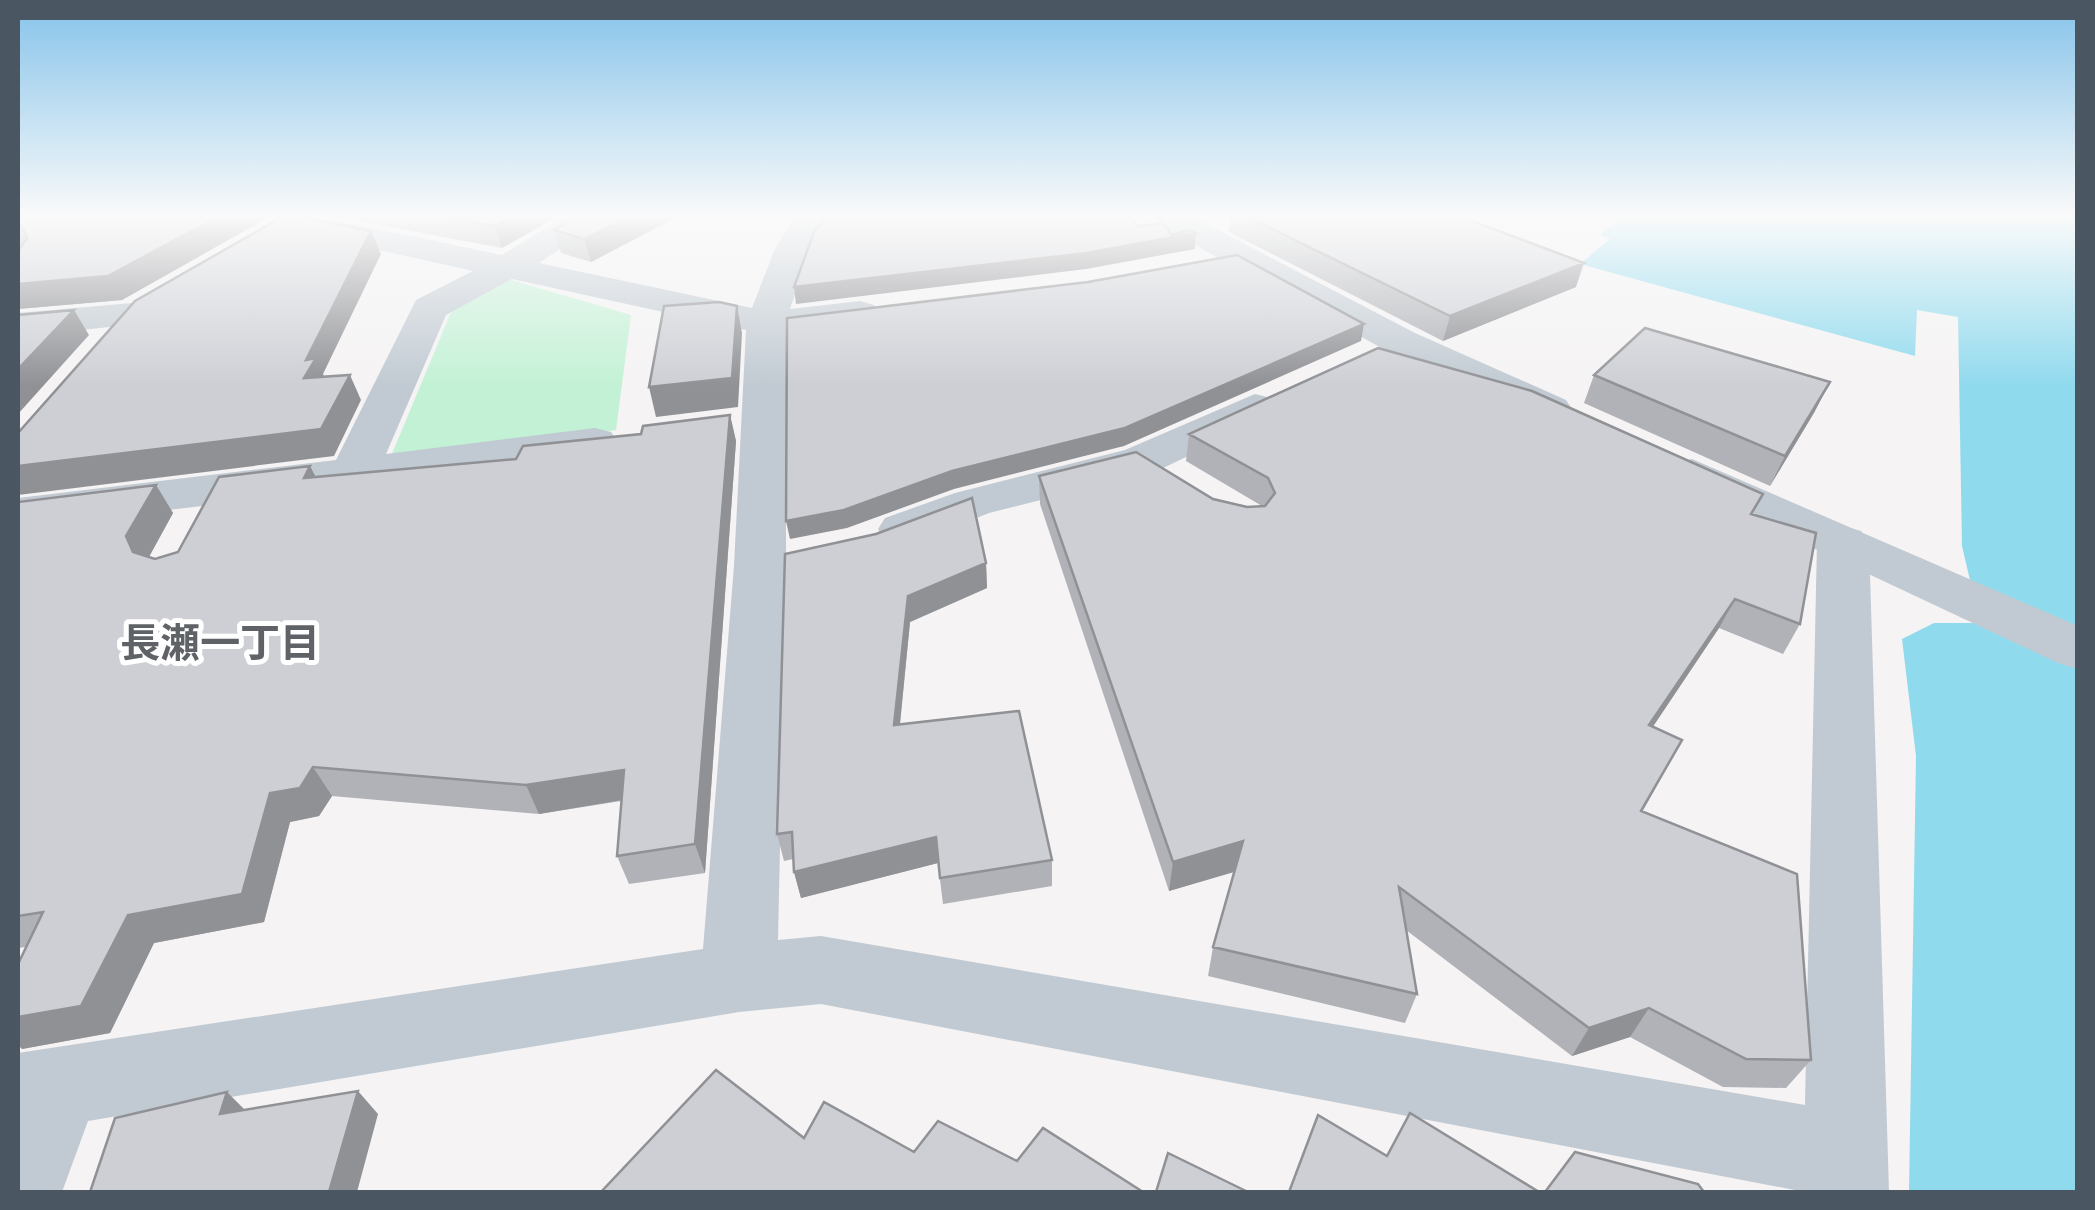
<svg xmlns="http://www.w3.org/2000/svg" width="2095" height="1210" font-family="'Titillium Web','Noto Sans JP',sans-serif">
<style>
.green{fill:#c3f1d5}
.water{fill:#90daee}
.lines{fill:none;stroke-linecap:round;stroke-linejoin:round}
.minor{fill:#c1cad2;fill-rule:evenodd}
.tertiary{fill:#c1cad2;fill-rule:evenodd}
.wall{fill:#b0b2b7}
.shaded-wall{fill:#909195}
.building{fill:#cdcfd5;stroke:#909195;stroke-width:2.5}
.labels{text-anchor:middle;stroke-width:10;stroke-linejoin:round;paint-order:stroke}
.neighbourhood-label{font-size:40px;font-weight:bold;fill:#5f6368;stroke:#fff}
</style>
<rect width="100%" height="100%" fill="#f5f3f3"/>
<path class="green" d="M 505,278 L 631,315 L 616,430 L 389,461 L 451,312 Z"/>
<path class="water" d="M 1620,217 L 2077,217 L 2077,1192 L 1909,1192 L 1916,756 L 1902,639 L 1934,623 L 1980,623 L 1962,546 L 1958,317 L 1917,310 L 1915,356 L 1580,264 L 1610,239 L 1600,235 Z"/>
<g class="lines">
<path class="minor" d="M 290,217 L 320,217 L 502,255 L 564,217 L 602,217 L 598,224 L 539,263 L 752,308 L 774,251 L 794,217 L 827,217 L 810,251 L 790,309 L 860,301 L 874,305 L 879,313 L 874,321 L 786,333 L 786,566 L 778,940 L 821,936 L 1805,1105 L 1817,542 L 1825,531 L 1843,526 L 1861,531 L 1869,542 L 1889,1192 L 1805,1192 L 821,1004 L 739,1012 L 88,1121 L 62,1192 L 18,1192 L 18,1053 L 703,949 L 734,566 L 746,330 L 512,279 L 446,315 L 386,454 L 595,428 L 611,432 L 618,442 L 611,452 L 353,488 L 18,528 L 18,498 L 336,460 L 416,300 L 473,271 L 290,230 L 285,223 Z
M 132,303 L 146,307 L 151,315 L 146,323 L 18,337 L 18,313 Z
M 1255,394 L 1271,398 L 1277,407 L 1271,416 L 1159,470 L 989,513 L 921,540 L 903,544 L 885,540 L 878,529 L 885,518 L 955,493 L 1125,450 Z"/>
<path class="tertiary" d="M 1153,217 L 1193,217 L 1415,333 L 1566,400 L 1572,409 L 1566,418 L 1550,422 L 1534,418 L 1387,351 L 1157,224 Z
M 1692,459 L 2078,626 L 2078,669 L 2058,663 L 1675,483 L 1668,473 L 1675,463 Z"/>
</g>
<path class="wall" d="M 18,217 L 269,217 L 122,300 L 18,309 L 18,248 L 20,247 L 18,246 Z
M 338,217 L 557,217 L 502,248 Z
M 576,217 L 677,217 L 591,262 L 561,253 L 554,230 Z
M 1231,217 L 1462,217 L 1576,287 L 1443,341 L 1229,232 Z
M 1594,375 L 1815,411 L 1770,486 L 1584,403 Z
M 730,415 L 736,441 L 705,873 L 629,884 L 617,856 L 621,801 L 539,814 L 332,796 L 319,816 L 290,822 L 264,922 L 154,943 L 110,1033 L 22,1049 L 26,947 L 18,948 L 18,502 L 156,485 L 173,513 L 149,557 L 155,559 L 178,552 L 310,466 L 315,477 L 516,459 Z
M 1189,434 L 1753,514 L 1800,624 L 1783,654 L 1719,628 L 1653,726 L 1682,740 L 1642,812 L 1811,1060 L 1786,1088 L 1723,1087 L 1630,1037 L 1572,1056 L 1406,930 L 1417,994 L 1405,1023 L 1208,976 L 1213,947 L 1234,872 L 1169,891 L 1040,504 L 1039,476 L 1213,499 L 1247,507 L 1262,506 L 1186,461 Z
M 785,554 L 986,563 L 987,588 L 910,622 L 900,725 L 1052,860 L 1052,886 L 943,904 L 938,863 L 801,898 L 794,872 L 793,859 L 784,861 L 777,834 Z"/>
<path class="shaded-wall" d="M 218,217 L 269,217 L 122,300 L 18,309 L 18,284 Z
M 511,217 L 557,217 L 502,248 L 495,226 Z
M 629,217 L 677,217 L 591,262 L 584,239 Z
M 371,231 L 381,254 L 323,374 L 328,384 L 304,378 L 306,360 Z
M 1196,233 L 1195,249 L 1086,269 L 796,304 L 794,287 Z
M 1584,263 L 1576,287 L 1443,341 L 1450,316 Z
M 737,306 L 742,333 L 738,407 L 656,417 L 649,387 Z
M 74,310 L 89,335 L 18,414 L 18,369 Z
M 1364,324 L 1361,341 L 1124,446 L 954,489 L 847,528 L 790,539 L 786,521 Z
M 350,375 L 361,400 L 334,456 L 18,495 L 18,466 Z
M 1830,382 L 1815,411 L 1770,486 L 1785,456 Z
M 730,415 L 736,441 L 705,873 L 695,844 Z
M 310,466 L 324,493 L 304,478 Z
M 156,485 L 173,513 L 145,564 L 133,552 L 126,536 Z
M 986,563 L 987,588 L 910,622 L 897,752 L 894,725 L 908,596 Z
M 1735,599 L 1719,628 L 1634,755 L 1649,725 Z
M 313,767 L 332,796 L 319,816 L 290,822 L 264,922 L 154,943 L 110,1033 L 22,1049 L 18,1045 L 18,1017 L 128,915 L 270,793 Z
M 624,770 L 634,798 L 539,814 L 526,785 Z
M 936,837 L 938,863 L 801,898 L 794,872 Z
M 1243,841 L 1237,871 L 1169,891 L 1173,862 Z
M 1649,1008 L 1630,1037 L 1572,1056 L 1589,1028 Z
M 358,1091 L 378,1114 L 357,1192 L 329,1192 Z
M 227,1092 L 251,1116 L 220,1114 Z"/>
<path class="building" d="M 18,217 L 218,217 L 108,276 L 18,284 L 18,248 L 20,248 L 27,238 L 22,226 L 18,226 Z
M 282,217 L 302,217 L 371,231 L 306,360 L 316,358 L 304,378 L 350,375 L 321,429 L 18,466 L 18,433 L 135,301 Z
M 447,217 L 511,217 L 495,226 Z
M 576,217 L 629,217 L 584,239 L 554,230 Z
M 827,217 L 1131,217 L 1138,226 L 1163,223 L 1172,235 L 1189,230 L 1196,233 L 1087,253 L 794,287 L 814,232 Z
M 1248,217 L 1462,217 L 1584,263 L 1450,316 Z
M 1237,255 L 1364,324 L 1125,428 L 952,471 L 844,510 L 786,521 L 787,318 L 1088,282 Z
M 719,302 L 737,306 L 732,378 L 649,387 L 664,306 Z
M 74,310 L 18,369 L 18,315 Z
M 1645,328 L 1830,382 L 1785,456 L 1594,375 Z
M 1378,348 L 1532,391 L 1763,494 L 1751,514 L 1816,533 L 1800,624 L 1735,599 L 1649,725 L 1682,740 L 1641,811 L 1797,874 L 1811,1060 L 1746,1059 L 1649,1008 L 1589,1028 L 1399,887 L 1417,994 L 1213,947 L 1243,841 L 1173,862 L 1039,476 L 1136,452 L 1213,499 L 1247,507 L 1265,506 L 1275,493 L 1268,478 L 1189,434 Z
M 730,415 L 695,844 L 617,856 L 624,770 L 526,785 L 313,767 L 300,788 L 270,793 L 242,894 L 128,915 L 81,1006 L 18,1017 L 18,964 L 43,912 L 18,916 L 18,502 L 156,485 L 126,536 L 133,552 L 155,559 L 178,552 L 219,477 L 310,466 L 304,478 L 516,459 L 523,446 L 641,434 L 643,426 Z
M 972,498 L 986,563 L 908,596 L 894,725 L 1019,711 L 1052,860 L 940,878 L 936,837 L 794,872 L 792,832 L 777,834 L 785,554 L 876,534 Z
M 716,1070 L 804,1138 L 824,1102 L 914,1152 L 938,1121 L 1017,1161 L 1043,1128 L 1143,1192 L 601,1192 Z
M 358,1091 L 329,1192 L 90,1192 L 115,1118 L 227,1092 L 220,1114 Z
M 1410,1113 L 1539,1192 L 1289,1192 L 1318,1115 L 1387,1156 Z
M 1575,1152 L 1698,1184 L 1704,1192 L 1545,1192 Z
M 1168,1153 L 1248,1192 L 1156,1192 Z"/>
<linearGradient id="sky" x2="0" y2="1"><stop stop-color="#85c3ea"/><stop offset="0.56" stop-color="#fafafa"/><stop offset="1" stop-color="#fafafa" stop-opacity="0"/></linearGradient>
<rect width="2095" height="386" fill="url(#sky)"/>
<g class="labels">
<g class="neighbourhood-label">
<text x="220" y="657">長瀬一丁目</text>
</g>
</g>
<rect width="2095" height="1210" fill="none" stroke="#4a5661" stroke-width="40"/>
</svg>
